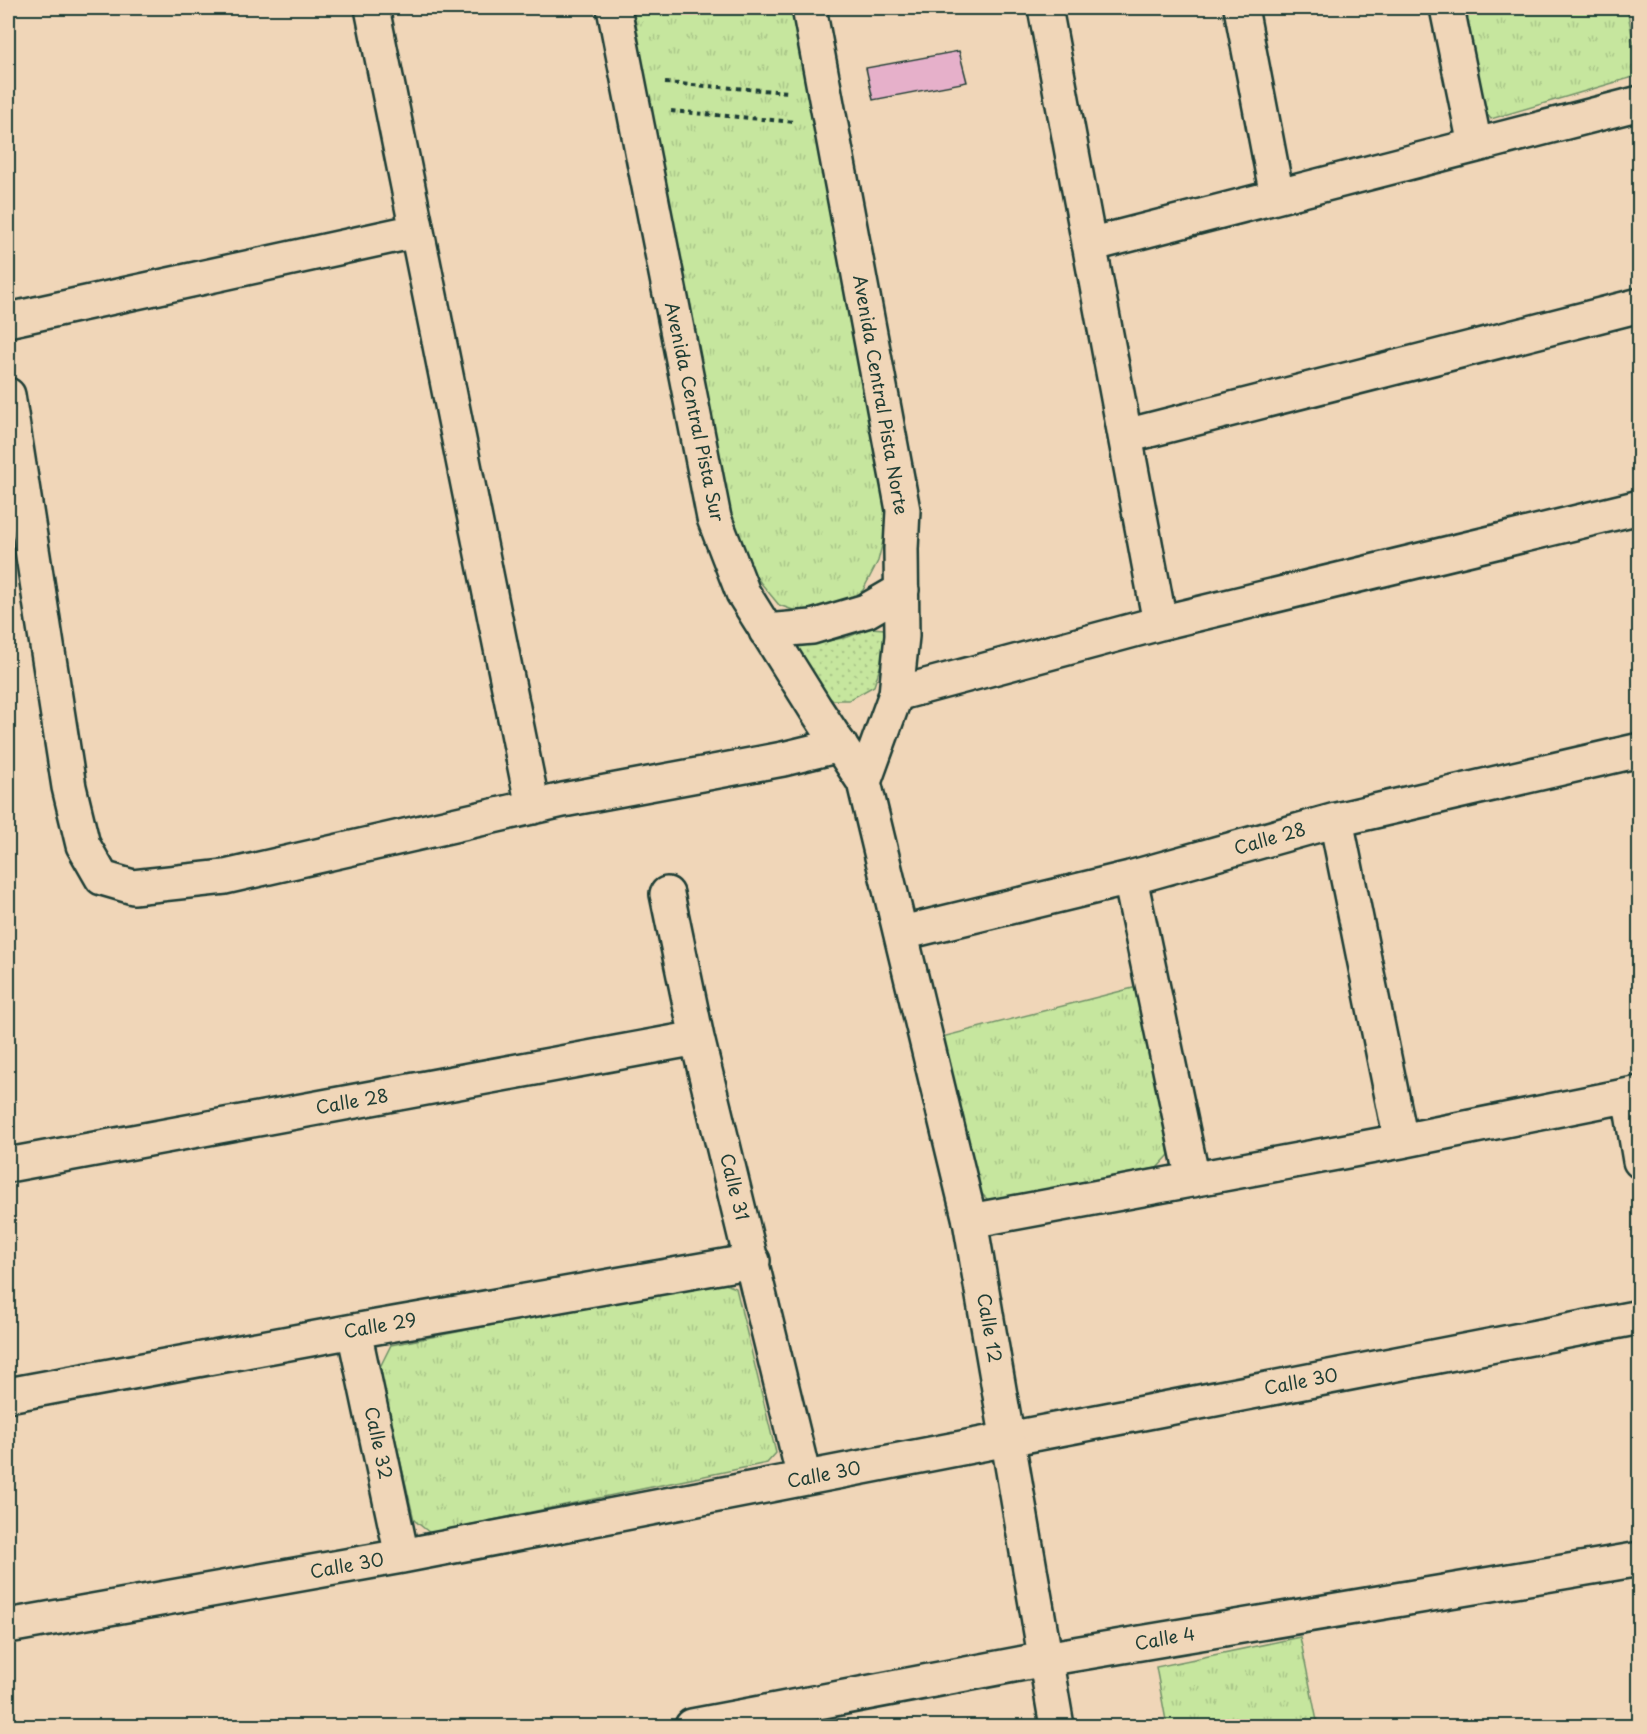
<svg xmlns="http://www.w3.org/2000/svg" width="1647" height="1734" font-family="'Playpen Sans',sans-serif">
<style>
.grass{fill:url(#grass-dots);stroke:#729269;stroke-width:1.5}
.park{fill:url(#park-tufts);stroke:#729269;stroke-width:1.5}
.building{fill:#e6b0ca;stroke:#1f3d34;stroke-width:1.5}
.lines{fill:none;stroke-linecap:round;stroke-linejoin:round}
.minor-casing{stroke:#1f3d34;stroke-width:38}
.tertiary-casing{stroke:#1f3d34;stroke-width:38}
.path{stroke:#1f3d34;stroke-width:4;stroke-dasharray:4.5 4.5;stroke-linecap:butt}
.minor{stroke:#f0d6b8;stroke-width:33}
.tertiary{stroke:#f0d6b8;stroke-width:33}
.labels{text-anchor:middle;stroke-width:5;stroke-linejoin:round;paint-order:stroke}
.street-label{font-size:18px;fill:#1f3d34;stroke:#f0d6b8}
</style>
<defs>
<pattern id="grass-dots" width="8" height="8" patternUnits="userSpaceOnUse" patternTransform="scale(1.5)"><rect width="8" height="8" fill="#c6e69e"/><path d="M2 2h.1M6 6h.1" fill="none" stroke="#aac689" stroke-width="1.8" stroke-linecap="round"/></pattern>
<pattern id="park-tufts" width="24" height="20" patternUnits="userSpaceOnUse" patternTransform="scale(1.5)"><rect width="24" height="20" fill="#c6e69e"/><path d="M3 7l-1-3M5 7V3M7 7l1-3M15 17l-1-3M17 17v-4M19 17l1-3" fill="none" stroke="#aac689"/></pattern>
</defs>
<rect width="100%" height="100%" fill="#f0d6b8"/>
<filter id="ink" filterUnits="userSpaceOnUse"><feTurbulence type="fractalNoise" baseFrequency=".0167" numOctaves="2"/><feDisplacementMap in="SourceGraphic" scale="12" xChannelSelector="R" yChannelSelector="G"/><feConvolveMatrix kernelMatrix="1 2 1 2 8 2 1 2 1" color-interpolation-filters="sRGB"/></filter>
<g filter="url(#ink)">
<path class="grass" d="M 870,628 L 885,629 L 887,645 L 874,686 L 849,700 L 822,700 L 791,658 L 797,647 L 848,637 Z"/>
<path class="park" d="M 627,8 L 797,8 L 892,506 L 878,561 L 863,590 L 845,608 L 810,616 L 779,605 L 742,560 L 722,520 Z
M 1464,8 L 1627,8 L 1639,72 L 1633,77 L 1491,119 L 1483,110 Z
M 1137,987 L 1169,1155 L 1157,1168 L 988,1200 L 973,1185 L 942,1037 Z
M 717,1281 L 736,1288 L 776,1453 L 767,1463 L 430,1533 L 414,1520 L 379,1369 L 391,1345 Z
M 1300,1637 L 1318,1726 L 1167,1726 L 1156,1667 Z"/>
<path class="building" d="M 959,51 L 967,82 L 873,100 L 866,68 Z"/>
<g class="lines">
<defs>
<path id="minor" d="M 372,8 L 533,807
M 1045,8 L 1160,623
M 1241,8 L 1277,196
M 1447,8 L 1475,145
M 1089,245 L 1640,103
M 8,320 L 416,231
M 8,395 L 69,787 L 83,845 L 102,878 L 133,887 L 225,877 L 563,800 L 783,759 L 840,745
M 1126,436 L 1640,305
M 896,694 L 1160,623 L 1640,507
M 1336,820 L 1401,1141
M 1130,878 L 1193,1180
M 667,894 L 697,1038 L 804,1478
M 902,933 L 1130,878 L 1336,820 L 1640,750
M 1629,1095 L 1640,1161
M 8,1165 L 697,1038
M 970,1221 L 1401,1141 L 1640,1093
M 354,1331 L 402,1556
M 8,1395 L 354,1331 L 753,1261
M 8,1626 L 402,1556 L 1640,1317
M 692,1726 L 1045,1659 L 1640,1559"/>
<path id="tertiary" d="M 614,8 L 714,518 L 743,593 L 815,708 L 864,782 L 970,1221 L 1057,1726
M 809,8 L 903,510 L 901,549 L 902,636 L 896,694 L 864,782
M 766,631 L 812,627 L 866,611 L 902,590"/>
</defs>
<use href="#minor" class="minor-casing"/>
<use href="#tertiary" class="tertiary-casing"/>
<path class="path" d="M 665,83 L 789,92
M 671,111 L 795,122"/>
<use href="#minor" class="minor"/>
<use href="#tertiary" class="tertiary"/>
</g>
</g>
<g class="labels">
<g class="street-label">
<text transform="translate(880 395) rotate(80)" y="6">Avenida Central Pista Norte</text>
<text transform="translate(694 412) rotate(78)" y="6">Avenida Central Pista Sur</text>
<text transform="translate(1270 839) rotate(-16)" y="6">Calle 28</text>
<text transform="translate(352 1102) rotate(-10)" y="6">Calle 28</text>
<text transform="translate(734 1187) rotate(76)" y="6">Calle 31</text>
<text transform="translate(380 1326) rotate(-10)" y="6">Calle 29</text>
<text transform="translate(989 1328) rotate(80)" y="6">Calle 12</text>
<text transform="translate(1301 1382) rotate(-11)" y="6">Calle 30</text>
<text transform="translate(378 1443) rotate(78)" y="6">Calle 32</text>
<text transform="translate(824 1475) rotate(-11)" y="6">Calle 30</text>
<text transform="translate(347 1566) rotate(-10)" y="6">Calle 30</text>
<text transform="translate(1165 1639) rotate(-10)" y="6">Calle 4</text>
</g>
</g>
<rect width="1647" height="1734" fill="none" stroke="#f0d6b8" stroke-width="30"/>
<rect x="15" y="15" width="1617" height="1704" fill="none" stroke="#1f3d34" stroke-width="2" filter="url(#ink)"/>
</svg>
